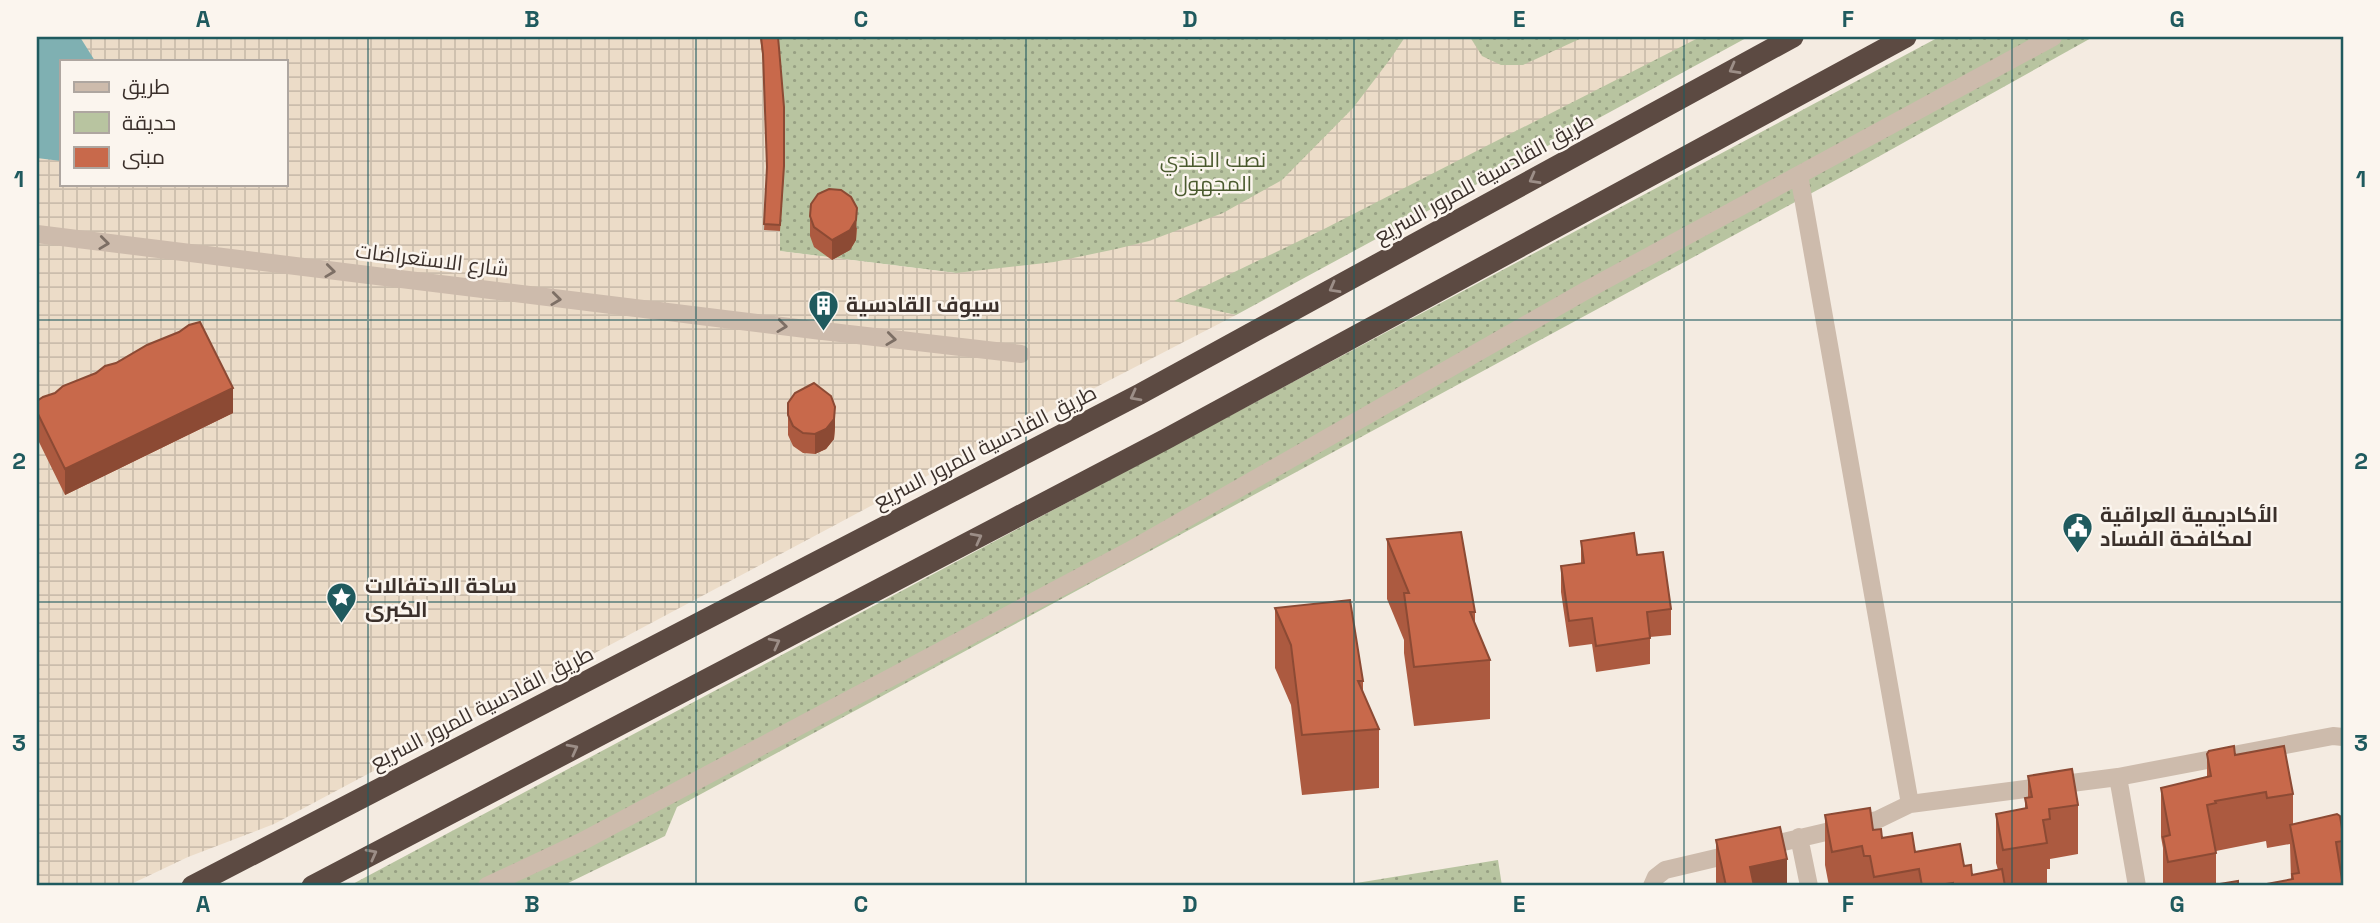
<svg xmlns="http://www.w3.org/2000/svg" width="2380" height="923" font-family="'Space Grotesk',Cairo,sans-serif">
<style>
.green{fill:url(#green-dots)}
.plaza{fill:url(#plaza-grid);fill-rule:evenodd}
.water{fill:#7fb0b2}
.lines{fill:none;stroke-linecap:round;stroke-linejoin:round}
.street{stroke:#cdbbac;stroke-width:18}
.highway{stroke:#5c4a42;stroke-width:21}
.wall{fill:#ac5a40}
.shaded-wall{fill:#8c4a34}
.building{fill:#c8694b;stroke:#8c4a34;stroke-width:2}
.oneway{stroke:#9c8e87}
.oneway2{stroke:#7d6f65}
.grid{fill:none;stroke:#1f5a5e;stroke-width:2;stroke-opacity:0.55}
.labels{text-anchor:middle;stroke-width:5;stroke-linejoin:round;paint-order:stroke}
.park-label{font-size:21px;fill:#4a5a2e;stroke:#fbf5ee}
.street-label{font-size:21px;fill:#3b302b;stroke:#fbf5ee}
.poi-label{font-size:21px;font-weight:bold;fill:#3b302b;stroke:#fbf5ee;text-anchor:start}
.neatline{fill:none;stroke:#1f5a5e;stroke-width:2.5}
.grid-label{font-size:23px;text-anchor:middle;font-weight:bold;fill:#1f5a5e}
</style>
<defs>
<pattern id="green-dots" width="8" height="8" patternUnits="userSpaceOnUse" patternTransform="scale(1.75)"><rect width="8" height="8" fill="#b8c4a0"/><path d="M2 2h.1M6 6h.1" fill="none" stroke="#97a083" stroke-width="1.8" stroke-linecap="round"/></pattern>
<pattern id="plaza-grid" width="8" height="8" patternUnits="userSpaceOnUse" patternTransform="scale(1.75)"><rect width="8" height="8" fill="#ecdcc8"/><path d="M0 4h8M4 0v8" fill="none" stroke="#cbbdac"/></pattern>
</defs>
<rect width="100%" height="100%" fill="#f4ebe1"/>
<path class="green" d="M 37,37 L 1748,37 L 1236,315 L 1124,294 L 241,184 L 285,184 L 285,61 L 61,61 Z
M 1939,37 L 2093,37 L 1860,167 L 677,807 L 665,836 L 562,886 L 349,886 Z
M 1498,860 L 1502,886 L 1338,886 Z"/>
<path class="plaza" d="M 37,37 L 774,37 L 780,128 L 780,251 L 956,273 L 1054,262 L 1116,249 L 1149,241 L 1223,213 L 1282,180 L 1353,108 L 1391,58 L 1405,37 L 1470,37 L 1482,56 L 1501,65 L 1523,65 L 1584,37 L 1700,37 L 1326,228 L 1174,301 L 1236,315 L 1019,427 L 274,824 L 188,857 L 127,886 L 37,886 ZM 61,61 L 285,61 L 285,184 L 61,184 Z"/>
<path class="water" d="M 37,37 L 80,37 L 95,61 L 61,61 L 61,161 L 37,158 Z"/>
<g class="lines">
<path class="street" d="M 1799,175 L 1910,804
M 37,234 L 822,331
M 823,331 L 1021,354
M 2118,777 L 2137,886
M 1799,837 L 1809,886
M 487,886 L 581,842 L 1129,551 L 1585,291 L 2053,37
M 1652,886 L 1656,877 L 1665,870 L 1877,820 L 1910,804 L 2118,777 L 2333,736 L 2343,737"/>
<path class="highway" d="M 192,886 L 1140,394 L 1793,37
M 312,886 L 1166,439 L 1906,37"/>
</g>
<path class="wall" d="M 760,37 L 778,37 L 784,173 L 780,231 L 764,230 L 767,169 L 763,61 Z
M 810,216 L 857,228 L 856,240 L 850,250 L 832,260 L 814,247 L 810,236 Z
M 55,393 L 233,413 L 65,495 L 37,438 L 37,401 Z
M 788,415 L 835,427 L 834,439 L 826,449 L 815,454 L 803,453 L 793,446 L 788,435 Z
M 1387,539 L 1475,612 L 1475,624 L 1490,660 L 1490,719 L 1414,726 L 1404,653 L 1404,640 L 1387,599 Z
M 1581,541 L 1637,555 L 1671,609 L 1671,635 L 1650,637 L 1650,664 L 1596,672 L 1592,644 L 1569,647 L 1561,592 L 1561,566 L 1581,563 Z
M 1275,608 L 1363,681 L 1363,693 L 1379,729 L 1379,788 L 1302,795 L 1291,705 L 1275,668 Z
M 2207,754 L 2293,794 L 2293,824 L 2343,835 L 2343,886 L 2291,880 L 2290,844 L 2267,848 L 2266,841 L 2216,851 L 2216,885 L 2238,886 L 2163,886 L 2163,848 L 2161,837 L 2161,788 L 2207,777 Z
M 2028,776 L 2078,805 L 2078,854 L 2050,859 L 2050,869 L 2047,869 L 2047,886 L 1829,886 L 1825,865 L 1825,815 L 1873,830 L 1882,838 L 1915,852 L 1964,866 L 1972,875 L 1998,870 L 1996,863 L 1996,814 L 2025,809 L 2025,798 L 2028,798 Z
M 1716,840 L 1787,886 L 1716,886 Z"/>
<path class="shaded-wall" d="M 857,208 L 856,240 L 850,250 L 832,260 L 832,240 Z
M 233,388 L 233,413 L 65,495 L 65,469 Z
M 835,407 L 835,427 L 834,439 L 826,449 L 815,454 L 815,434 Z
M 1787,859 L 1787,886 L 1750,886 L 1750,867 Z"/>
<path class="building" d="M 761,37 L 778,37 L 779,48 L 784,107 L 784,166 L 780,225 L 764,224 L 767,167 L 763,54 Z
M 829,189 L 841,190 L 851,197 L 857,208 L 856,220 L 850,230 L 832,240 L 814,227 L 810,216 L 811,204 L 818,194 Z
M 200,322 L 233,388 L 65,469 L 37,412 L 37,401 L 43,397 L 55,393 L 63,386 L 96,373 L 105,366 L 116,363 L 147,345 L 179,332 L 189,325 Z
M 814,383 L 831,396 L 835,407 L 834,419 L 826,429 L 815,434 L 803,433 L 793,426 L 788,415 L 788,403 L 795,393 Z
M 1461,532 L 1475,612 L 1470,612 L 1490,660 L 1414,667 L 1404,593 L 1409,593 L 1387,539 Z
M 1634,533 L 1637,555 L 1663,552 L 1671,609 L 1647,612 L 1650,638 L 1596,646 L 1592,618 L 1569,621 L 1561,566 L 1584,563 L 1581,541 Z
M 1350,600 L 1363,681 L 1358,681 L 1379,729 L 1302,735 L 1291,645 L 1275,608 Z
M 2234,746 L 2235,755 L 2284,746 L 2293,794 L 2267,798 L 2266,792 L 2215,801 L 2216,803 L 2207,805 L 2216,853 L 2168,862 L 2163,837 L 2170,835 L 2161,788 L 2211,776 L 2207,754 L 2209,751 Z
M 2072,769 L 2078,805 L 2049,809 L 2050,819 L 2043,820 L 2047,843 L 2003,850 L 1996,814 L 2027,808 L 2025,798 L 2032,797 L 2028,776 Z
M 1870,808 L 1873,830 L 1881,829 L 1882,838 L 1912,833 L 1915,852 L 1960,844 L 1964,866 L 1971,865 L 1972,875 L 2002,869 L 2005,886 L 1953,886 L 1953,883 L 1932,886 L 1922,886 L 1919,869 L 1874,877 L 1870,856 L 1864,856 L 1862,846 L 1832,852 L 1825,815 Z
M 2337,814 L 2340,816 L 2343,835 L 2343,841 L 2336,842 L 2343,886 L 2256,886 L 2293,879 L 2292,874 L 2299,873 L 2290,825 Z
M 1780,827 L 1787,859 L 1750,867 L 1754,886 L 1726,886 L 1716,840 Z
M 2238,881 L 2238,886 L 2213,886 L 2213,885 Z
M 1235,884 L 1237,886 L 1220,886 Z"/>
<defs><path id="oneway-chevron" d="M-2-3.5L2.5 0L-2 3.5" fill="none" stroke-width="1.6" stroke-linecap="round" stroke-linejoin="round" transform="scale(1.75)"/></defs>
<g class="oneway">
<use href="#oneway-chevron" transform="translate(1734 69) rotate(151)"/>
<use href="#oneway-chevron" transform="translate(1534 179) rotate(151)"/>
<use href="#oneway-chevron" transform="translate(1334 288) rotate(151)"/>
<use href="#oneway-chevron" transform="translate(1135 396) rotate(152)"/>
<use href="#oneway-chevron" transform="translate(977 538) rotate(-28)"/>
<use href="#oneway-chevron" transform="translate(775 643) rotate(-28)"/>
<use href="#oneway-chevron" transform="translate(573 749) rotate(-28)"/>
<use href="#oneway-chevron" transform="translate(372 854) rotate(-28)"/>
</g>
<g class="oneway2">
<use href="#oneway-chevron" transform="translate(104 243) rotate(7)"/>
<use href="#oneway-chevron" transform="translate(330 271) rotate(7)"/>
<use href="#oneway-chevron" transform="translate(556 299) rotate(7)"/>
<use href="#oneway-chevron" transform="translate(782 326) rotate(7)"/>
<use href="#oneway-chevron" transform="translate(891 339) rotate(7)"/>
</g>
<path class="grid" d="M 368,37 L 368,886M 696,37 L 696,886M 1026,37 L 1026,886M 1354,37 L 1354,886M 1684,37 L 1684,886M 2012,37 L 2012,886M 37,320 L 2343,320M 37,602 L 2343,602"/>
<defs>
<symbol id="building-pin" viewBox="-11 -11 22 30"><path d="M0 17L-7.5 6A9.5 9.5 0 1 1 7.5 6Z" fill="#1f5a5e" stroke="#fbf5ee"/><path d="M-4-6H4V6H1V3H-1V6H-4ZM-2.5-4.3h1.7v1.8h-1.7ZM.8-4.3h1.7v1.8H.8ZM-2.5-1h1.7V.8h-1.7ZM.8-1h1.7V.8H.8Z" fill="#fff"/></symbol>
<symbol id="civic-pin" viewBox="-11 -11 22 30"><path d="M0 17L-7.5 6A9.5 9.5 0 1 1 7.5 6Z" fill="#1f5a5e" stroke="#fbf5ee"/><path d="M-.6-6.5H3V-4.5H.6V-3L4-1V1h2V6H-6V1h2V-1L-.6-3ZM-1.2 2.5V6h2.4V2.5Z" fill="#fff"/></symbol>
<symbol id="sight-pin" viewBox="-11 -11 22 30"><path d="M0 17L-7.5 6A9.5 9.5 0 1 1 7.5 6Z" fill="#1f5a5e" stroke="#fbf5ee"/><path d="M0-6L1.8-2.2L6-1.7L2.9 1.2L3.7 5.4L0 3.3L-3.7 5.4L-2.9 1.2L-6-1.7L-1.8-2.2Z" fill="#fff"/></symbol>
</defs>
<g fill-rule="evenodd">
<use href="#building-pin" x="806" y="288" width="35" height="47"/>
<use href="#civic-pin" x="2060" y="510" width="35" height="47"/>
<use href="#sight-pin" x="324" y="580" width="35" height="47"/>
</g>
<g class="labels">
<g class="park-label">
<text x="1213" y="167">نصب الجندي<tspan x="1213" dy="24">المجهول</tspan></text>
</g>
<g class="street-label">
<text transform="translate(1484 178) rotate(-29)" y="7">طريق القادسية للمرور السريع</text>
<text transform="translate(432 260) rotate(7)" y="7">شارع الاستعراضات</text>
<text transform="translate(985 447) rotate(-27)" y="7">طريق القادسية للمرور السريع</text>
<text transform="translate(482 708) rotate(-27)" y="7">طريق القادسية للمرور السريع</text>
</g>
<g class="poi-label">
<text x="846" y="312">سيوف القادسية</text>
<text x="2100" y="522">الأكاديمية العراقية<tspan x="2100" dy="24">لمكافحة الفساد</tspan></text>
<text x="365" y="593">ساحة الاحتفالات<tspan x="365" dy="24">الكبرى</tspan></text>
</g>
</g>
<rect width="2380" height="923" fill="none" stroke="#fbf5ee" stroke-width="77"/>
<rect x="60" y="60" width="228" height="126" fill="#fbf5ee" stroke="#aea6a0" stroke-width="2"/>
<rect x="74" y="82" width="35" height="10" fill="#cdbbac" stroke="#aea6a0" stroke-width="2"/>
<text x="122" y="94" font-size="21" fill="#3b302b">طريق</text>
<rect x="74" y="112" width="35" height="21" fill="#b8c4a0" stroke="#aea6a0" stroke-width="2"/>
<text x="122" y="130" font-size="21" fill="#3b302b">حديقة</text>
<rect x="74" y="147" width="35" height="21" fill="#c8694b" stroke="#aea6a0" stroke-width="2"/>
<text x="122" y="164" font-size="21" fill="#3b302b">مبنى</text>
<rect x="38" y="38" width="2304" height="846" class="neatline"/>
<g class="grid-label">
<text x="203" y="27">A</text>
<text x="532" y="27">B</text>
<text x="861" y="27">C</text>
<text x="1190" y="27">D</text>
<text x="1519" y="27">E</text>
<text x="1848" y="27">F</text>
<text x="2177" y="27">G</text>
<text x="19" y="187">1</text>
<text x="2361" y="187">1</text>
<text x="19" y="469">2</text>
<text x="2361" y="469">2</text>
<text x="19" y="751">3</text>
<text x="2361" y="751">3</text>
<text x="203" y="912">A</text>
<text x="532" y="912">B</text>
<text x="861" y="912">C</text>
<text x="1190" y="912">D</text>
<text x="1519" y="912">E</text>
<text x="1848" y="912">F</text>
<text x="2177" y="912">G</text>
</g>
</svg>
